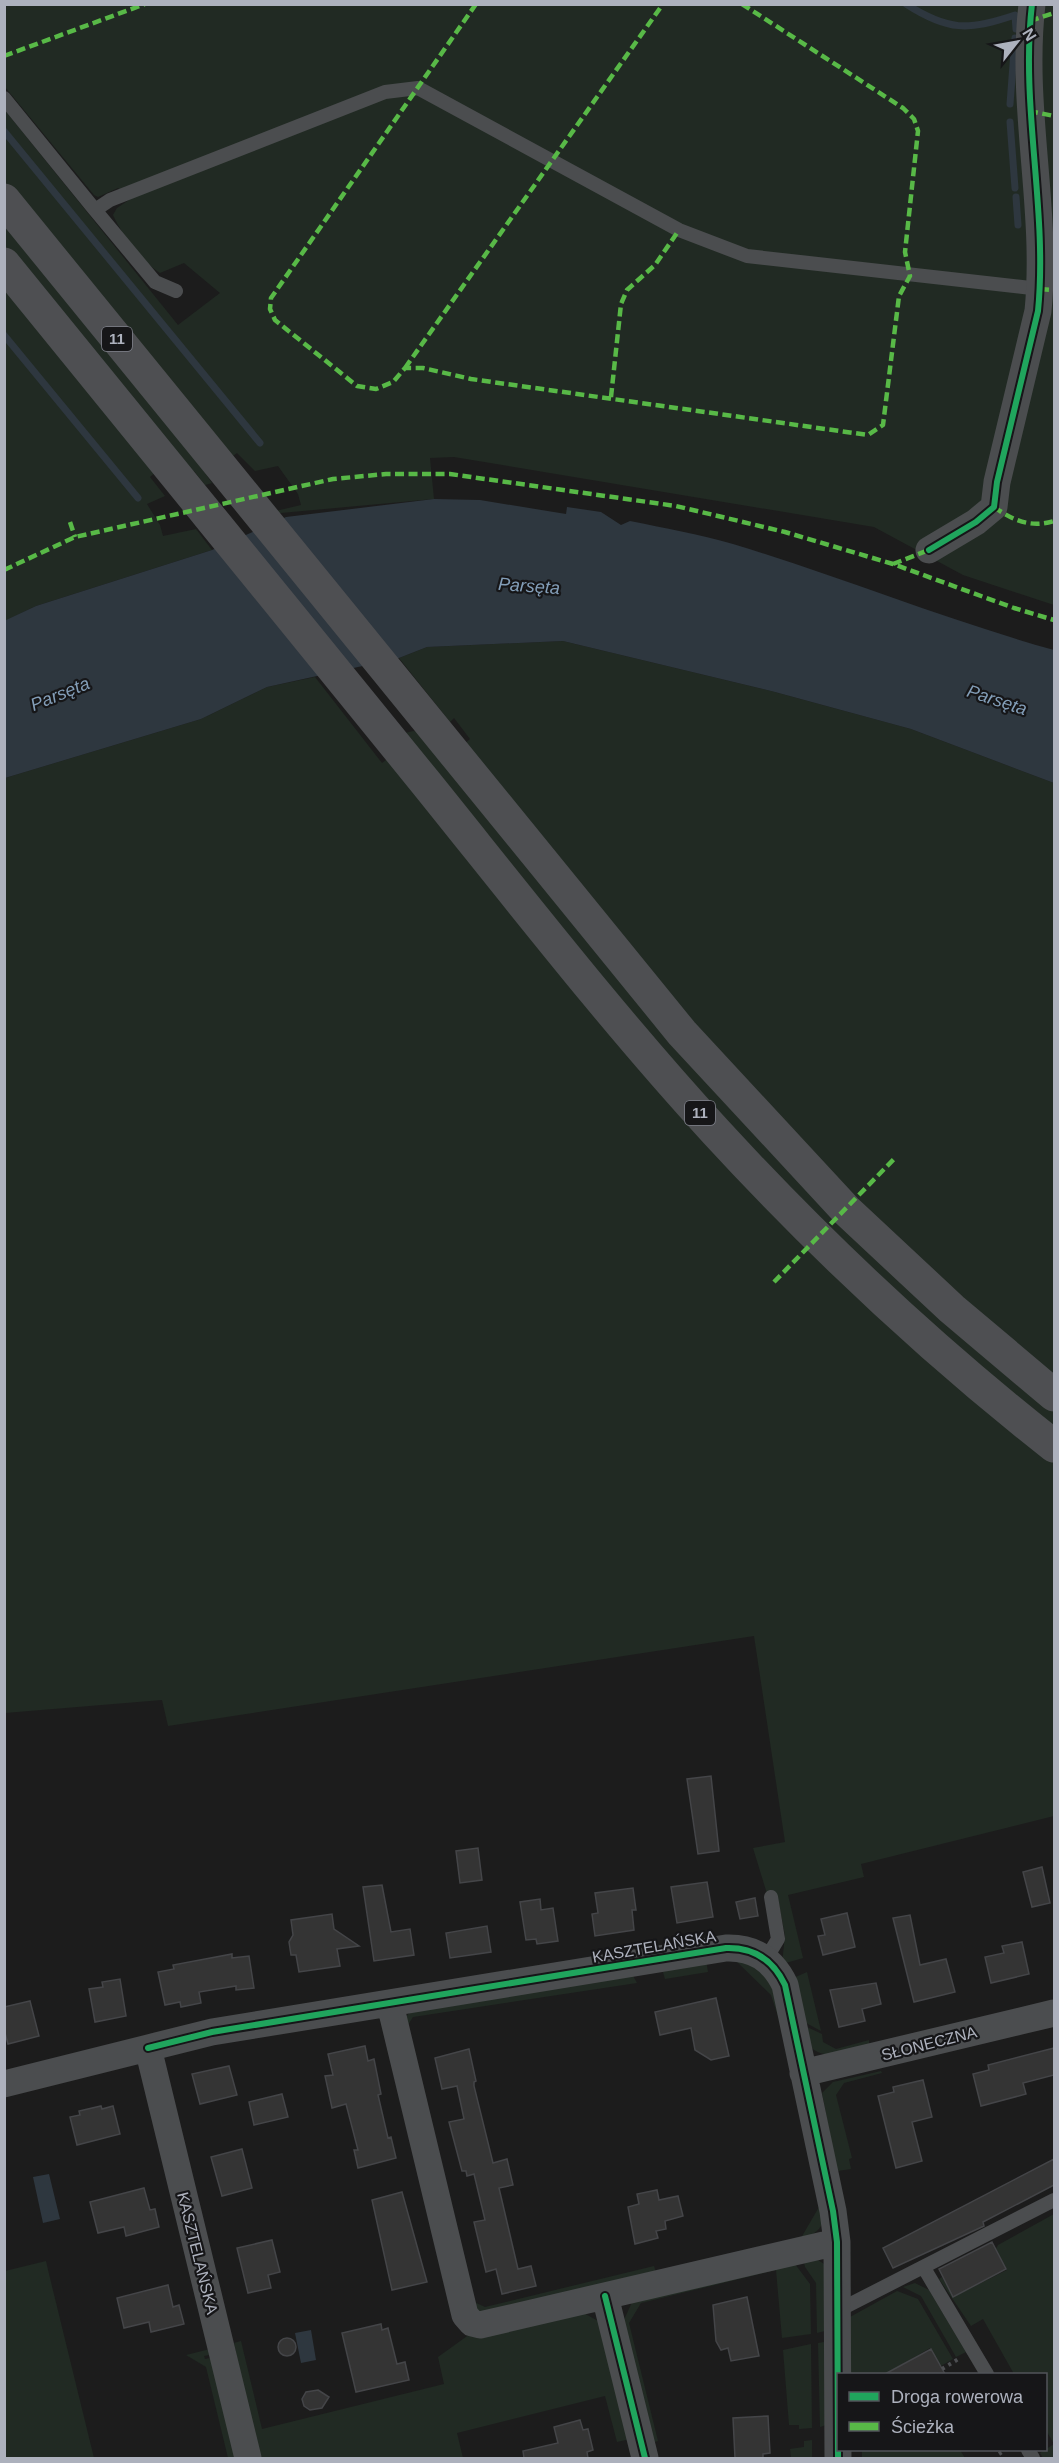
<svg xmlns="http://www.w3.org/2000/svg" width="1059" height="2463" font-family="Arial,sans-serif">
<style>
.green{fill:#212a23}
.water{fill:#2e373f}
.lines{fill:none;stroke-linecap:round;stroke-linejoin:round}
.stream{stroke:#2e373f;stroke-width:7}
.building{fill:#343434;stroke:#444548;stroke-width:1.5}
.path{stroke:#4c4e51;stroke-width:4;stroke-dasharray:3 4.5;stroke-linecap:butt}
.service{stroke:#4b4d4f;stroke-width:14}
.minor{stroke:#4b4d4f;stroke-width:27}
.primary{stroke:#4e4f52;stroke-width:33}
.quiet{stroke:#58b947;stroke-width:4.5;stroke-dasharray:9 4.5;stroke-linecap:butt}
.cycleway-casing{stroke:#161618;stroke-width:10}
.cycleway{stroke:#20a55d;stroke-width:6}
.labels{text-anchor:middle;stroke-width:4.5;stroke-linejoin:round;paint-order:stroke}
.shield{fill:#161618;stroke:#80828c;stroke-width:1.5}
.shield-label{font-size:15px;font-weight:bold;fill:#adb1bd}
.street-label{font-size:16px;fill:#adb1bd;stroke:#161618}
.water-label{font-size:18px;font-style:italic;fill:#839eb8;stroke:#161618}
</style>
<rect width="100%" height="100%" fill="#1c1c1c"/>
<path class="green" d="M 5,5 L 1054,5 L 1054,605 L 963,575 L 874,527 L 454,457 L 430,458 L 434,499 L 259,515 L 301,505 L 298,494 L 278,466 L 255,471 L 237,453 L 229,459 L 5,182 L 4,109 L 178,325 L 220,293 L 184,263 L 160,273 C 141,261 122,235 113,215 L 117,208 L 132,198 L 118,188 L 98,197 L 94,195 L 5,87 Z
M 4,219 L 203,470 L 212,483 L 205,485 L 194,471 L 189,473 L 5,246 Z
M 4,281 L 158,470 L 150,477 L 165,496 L 147,504 L 160,525 L 163,536 L 196,529 L 212,550 L 36,606 L 5,621 Z
M 563,641 L 775,692 L 911,729 L 1054,783 L 1054,1378 L 951,1292 L 748,1089 L 461,747 L 470,739 L 454,718 L 450,722 L 399,658 L 427,647 Z
M 315,677 L 382,763 L 390,757 L 583,998 L 1054,1462 L 1054,1816 L 861,1864 L 864,1877 L 788,1895 L 803,1958 L 782,1964 L 785,1935 L 777,1895 L 768,1897 L 753,1848 L 785,1842 L 754,1636 L 168,1726 L 162,1700 L 5,1713 L 5,778 L 201,719 L 267,687 Z
M 413,731 L 419,732 L 1054,1410 L 1054,1430 L 925,1322 L 718,1117 L 602,982 L 405,733 Z
M 735,1956 L 772,1977 L 779,2019 L 771,1995 L 734,1959 Z
M 706,1960 L 708,1972 L 665,1979 L 663,1972 Z
M 631,1972 L 637,1983 L 413,2017 L 406,2028 L 404,2019 L 412,2010 Z
M 807,1972 L 821,2031 L 806,2023 L 791,1979 Z
M 807,2027 L 822,2034 L 823,2042 L 836,2049 L 869,2040 L 869,2049 C 848,2052 826,2062 809,2046 Z
M 881,2071 L 882,2073 L 844,2083 L 836,2095 L 852,2158 L 849,2159 L 851,2169 L 837,2171 L 822,2093 L 833,2082 Z
M 819,2207 L 823,2222 C 819,2232 811,2236 801,2238 Z
M 1054,2214 L 1054,2458 L 1043,2458 L 1040,2453 L 1054,2444 L 1046,2430 L 1046,2374 L 1014,2374 L 983,2319 L 971,2326 L 939,2279 L 942,2277 L 953,2297 L 1007,2270 L 996,2249 L 998,2245 Z
M 803,2257 L 818,2260 L 824,2264 L 829,2330 L 817,2333 L 816,2283 L 805,2267 Z
M 792,2260 L 810,2284 L 811,2334 L 782,2338 L 776,2270 L 641,2303 L 629,2323 L 658,2441 L 651,2443 L 623,2322 L 633,2300 Z
M 46,2261 L 49,2274 L 94,2458 L 5,2458 L 5,2271 Z
M 654,2266 L 656,2273 L 489,2313 L 478,2311 L 472,2301 L 485,2307 Z
M 915,2283 L 929,2290 L 966,2352 L 956,2357 L 921,2296 L 903,2287 Z
M 897,2291 L 918,2299 L 953,2359 L 941,2366 L 930,2348 L 903,2364 L 909,2374 L 847,2374 L 850,2317 Z
M 582,2312 L 598,2321 L 630,2439 L 617,2442 L 605,2396 L 457,2433 L 463,2458 L 258,2458 L 234,2343 L 241,2341 L 262,2429 L 444,2384 L 438,2357 L 470,2334 Z
M 824,2342 L 829,2424 L 820,2427 L 818,2343 Z
M 811,2344 L 812,2428 L 799,2429 L 799,2425 L 789,2425 L 783,2350 Z
M 210,2349 L 215,2354 L 204,2356 L 205,2359 L 215,2357 L 239,2458 L 228,2458 L 206,2367 L 186,2355 Z
M 812,2440 L 812,2458 L 791,2458 L 790,2449 L 804,2447 L 804,2441 Z
M 862,2450 L 960,2450 L 965,2458 L 862,2458 Z"/>
<path class="water" d="M 434,499 L 480,500 L 566,514 L 567,507 L 601,512 L 621,525 L 630,521 C 664,528 699,534 733,544 C 841,577 946,620 1054,650 L 1054,783 L 911,729 L 775,692 L 563,641 L 427,647 L 399,658 L 267,687 L 201,719 L 5,778 L 4,621 L 36,606 L 212,550 L 286,517 Z
M 49,2174 L 60,2219 L 43,2223 L 33,2177 Z
M 311,2330 L 316,2360 L 301,2363 L 295,2333 Z"/>
<g class="lines">
<path class="stream" d="M 906,4 C 948,31 968,31 1015,15 L 1016,29
M 1010,104 L 1015,38
M 1010,122 L 1015,188
M 4,131 L 260,443
M 1016,197 L 1018,225
M 4,335 L 138,498"/>
</g>
<path class="building" d="M 711,1776 L 719,1851 L 698,1854 L 687,1779 Z
M 478,1848 L 482,1880 L 460,1883 L 456,1851 Z
M 1042,1867 L 1050,1903 L 1032,1907 L 1023,1872 Z
M 707,1882 L 713,1917 L 677,1923 L 671,1887 Z
M 382,1885 L 391,1932 L 410,1929 L 414,1955 L 374,1961 L 363,1887 Z
M 633,1888 L 636,1910 L 632,1910 L 634,1930 L 595,1936 L 592,1914 L 598,1913 L 595,1893 Z
M 755,1898 L 758,1916 L 740,1919 L 736,1902 Z
M 540,1899 L 541,1910 L 553,1908 L 558,1941 L 537,1944 L 536,1939 L 526,1940 L 520,1902 Z
M 847,1913 L 855,1947 L 823,1955 L 818,1936 L 825,1935 L 821,1919 Z
M 332,1914 L 334,1929 L 359,1946 L 337,1949 L 340,1966 L 299,1972 L 296,1955 L 291,1955 L 289,1942 L 293,1935 L 291,1920 Z
M 910,1915 L 920,1965 L 946,1959 L 955,1992 L 914,2002 L 893,1918 Z
M 487,1926 L 491,1952 L 450,1958 L 446,1933 Z
M 1022,1942 L 1029,1974 L 991,1983 L 985,1957 L 1004,1953 L 1002,1946 Z
M 232,1954 L 232,1958 L 249,1956 L 254,1988 L 236,1990 L 236,1986 L 199,1992 L 201,2003 L 181,2007 L 180,2002 L 165,2005 L 158,1972 L 174,1969 L 173,1965 Z
M 120,1979 L 126,2016 L 95,2022 L 89,1989 L 103,1987 L 102,1982 Z
M 876,1983 L 881,2004 L 862,2009 L 865,2021 L 839,2027 L 830,1990 Z
M 716,1998 L 729,2056 L 711,2060 L 695,2050 L 691,2028 L 660,2035 L 655,2012 Z
M 30,2001 L 39,2036 L 8,2044 L 4,2029 L 4,2007 Z
M 365,2046 L 368,2061 L 374,2059 L 381,2094 L 378,2095 L 388,2138 L 391,2137 L 396,2158 L 358,2168 L 354,2150 L 358,2150 L 346,2104 L 332,2108 L 325,2076 L 333,2075 L 328,2054 Z
M 1054,2048 L 1054,2075 L 1023,2083 L 1026,2094 L 981,2106 L 973,2074 L 989,2070 L 988,2065 Z
M 469,2049 L 476,2081 L 474,2082 L 474,2086 L 493,2163 L 507,2159 L 513,2185 L 499,2188 L 518,2269 L 531,2266 L 536,2286 L 502,2294 L 496,2269 L 486,2272 L 474,2222 L 485,2220 L 474,2174 L 467,2176 L 466,2171 L 462,2171 L 449,2122 L 464,2119 L 457,2086 L 442,2089 L 435,2058 Z
M 229,2066 L 237,2095 L 200,2104 L 192,2074 Z
M 923,2080 L 932,2117 L 912,2122 L 922,2161 L 896,2168 L 878,2096 L 894,2092 L 893,2087 Z
M 282,2094 L 288,2117 L 254,2125 L 249,2102 Z
M 101,2106 L 102,2109 L 113,2106 L 120,2134 L 77,2145 L 70,2117 L 80,2115 L 79,2111 Z
M 242,2149 L 252,2188 L 222,2196 L 211,2157 Z
M 1054,2159 L 1054,2185 L 983,2222 L 984,2226 L 893,2268 L 883,2248 Z
M 144,2188 L 150,2210 L 155,2209 L 159,2227 L 126,2236 L 124,2227 L 98,2233 L 90,2202 Z
M 657,2190 L 659,2200 L 678,2196 L 683,2216 L 665,2221 L 666,2229 L 656,2231 L 658,2238 L 635,2244 L 628,2207 L 639,2204 L 637,2194 Z
M 402,2192 L 427,2282 L 392,2290 L 372,2200 Z
M 272,2240 L 280,2272 L 268,2275 L 271,2288 L 248,2293 L 237,2248 Z
M 992,2242 L 1006,2269 L 953,2297 L 939,2269 Z
M 168,2285 L 173,2307 L 179,2305 L 184,2324 L 151,2332 L 149,2322 L 124,2328 L 117,2298 Z
M 747,2297 L 759,2356 L 731,2361 L 728,2348 L 721,2350 L 716,2341 L 713,2305 Z
M 381,2324 L 382,2330 L 388,2328 L 397,2364 L 405,2362 L 409,2380 L 356,2392 L 342,2333 Z
M278 2347a9 9 0 1 1 18 0a9 9 0 1 1-18 0Z
M 931,2349 L 945,2374 L 885,2374 Z
M 318,2390 L 329,2397 L 322,2408 L 310,2410 L 304,2406 L 302,2399 L 306,2392 Z
M 768,2416 L 770,2453 L 763,2454 L 763,2458 L 735,2458 L 733,2418 Z
M 580,2420 L 583,2430 L 588,2429 L 593,2450 L 587,2452 L 588,2458 L 524,2458 L 523,2451 L 558,2443 L 554,2427 Z"/>
<g class="lines">
<path class="path" d="M 942,2369 L 960,2358
M 999,2454 L 1005,2450"/>
<path class="service" d="M 4,98 L 95,210
M 176,291 L 155,282 L 95,210 L 110,200 L 385,92 L 418,88 L 679,230 L 747,256 L 1040,289
M 766,1959 L 778,1939 L 771,1897
M 924,2268 L 987,2374
M 839,2310 L 1054,2200
M 1028,2450 L 1033,2458"/>
<path class="minor" d="M 929,550 L 976,522 L 994,507 L 997,482 L 1038,311 C 1048,209 1020,107 1032,4
M 390,2004 L 465,2315 L 472,2323 L 480,2325 L 837,2242
M 148,2048 L 212,2032 L 726,1948 C 754,1947 773,1960 785,1985 L 833,2211 L 837,2242 L 838,2458
M 803,2073 L 1054,2013
M 4,2084 L 148,2048 L 248,2458
M 605,2296 L 645,2458"/>
<path class="primary" d="M 4,200 L 682,1033 L 846,1210 L 952,1309 L 1054,1395
M 4,264 C 145,437 285,610 426,783 C 521,901 614,1021 716,1132 C 820,1245 933,1351 1054,1446"/>
<path class="quiet" d="M 476,4 L 271,298 L 270,309 L 275,320 L 357,386 L 376,389 L 393,382 L 405,368 L 423,368 L 471,379 L 868,435 L 883,425 L 899,296 L 910,276 L 905,252 L 918,131 L 914,119 L 903,108 L 742,4
M 1030,21 L 1054,13
M 4,56 L 145,4
M 1029,111 L 1054,116
M 1040,289 L 1054,290
M 405,368 L 663,4
M 611,397 L 621,304 L 627,290 L 655,265 L 679,230
M 994,507 C 1014,521 1031,528 1054,521
M 70,522 L 75,537
M 893,564 L 929,550
M 4,570 L 75,537 L 333,479 L 386,474 L 450,474 L 676,506 L 785,532 L 893,564 L 1014,608 L 1054,620
M 774,1282 L 895,1158"/>
<defs>
<path id="cycleway" d="M 929,550 L 976,522 L 994,507 L 997,482 L 1038,311 C 1048,209 1020,107 1032,4
M 148,2048 L 212,2032 L 726,1948 C 754,1947 773,1960 785,1985 L 833,2211 L 837,2242 L 838,2458
M 605,2296 L 645,2458"/>
</defs>
<use href="#cycleway" class="cycleway-casing"/>
<use href="#cycleway" class="cycleway"/>
</g>
<g class="labels">
<g class="shield">
<rect x="102" y="327" width="30" height="24" rx="4.5"/>
<rect x="685" y="1101" width="30" height="24" rx="4.5"/>
</g>
<g class="shield-label">
<text x="117" y="344">11</text>
<text x="700" y="1118">11</text>
</g>
<g class="street-label">
<text transform="translate(654 1946) rotate(-10)" y="6">KASZTELAŃSKA</text>
<text transform="translate(929 2043) rotate(-14)" y="6">SŁONECZNA</text>
<text transform="translate(198 2253) rotate(76)" y="6">KASZTELAŃSKA</text>
</g>
<g class="water-label">
<text transform="translate(529 586) rotate(4)" y="6">Parsęta</text>
<text transform="translate(60 694) rotate(-22)" y="6">Parsęta</text>
<text transform="translate(997 700) rotate(18)" y="6">Parsęta</text>
</g>
</g>
<rect width="1059" height="2463" fill="none" stroke="#adb1bd" stroke-width="12"/>
<rect x="837" y="2373" width="210" height="78" fill="#161618" stroke="#52545a" stroke-width="1.5"/>
<rect x="849" y="2392" width="30" height="9" fill="#20a55d" stroke="#52545a" stroke-width="1.5"/>
<text x="891" y="2403" font-size="18" fill="#adb1bd">Droga rowerowa</text>
<rect x="849" y="2422" width="30" height="9" fill="#58b947" stroke="#52545a" stroke-width="1.5"/>
<text x="891" y="2433" font-size="18" fill="#adb1bd">Ścieżka</text>
<g transform="translate(1017 42) rotate(59)" stroke="#161618" stroke-width="4.5" paint-order="stroke">
<path d="M0-4.5L10 22L0 15L-10 22Z" fill="#adb1bd"/>
<text y="-9" font-size="16" font-weight="bold" text-anchor="middle" fill="#adb1bd">N</text>
</g>
</svg>
